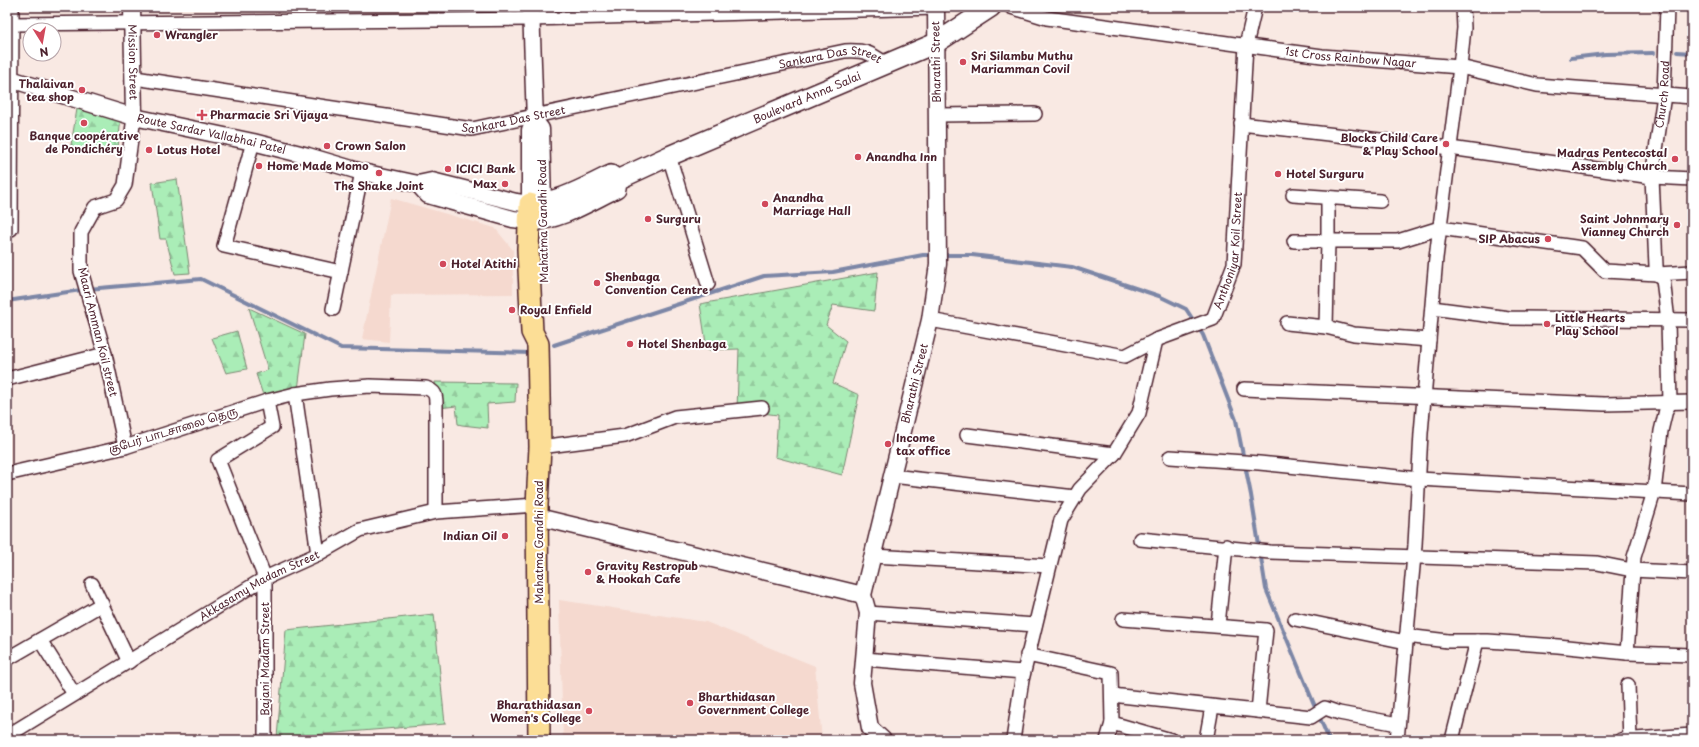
<svg xmlns="http://www.w3.org/2000/svg" width="1699" height="747" font-family="'Playpen Sans','Noto Sans Tamil',sans-serif">
<style>
.built{fill:#f5d9cf}
.forest{fill:url(#forest-firs);stroke:#7a8671}
.lines{fill:none;stroke-linecap:round;stroke-linejoin:round}
.stream{stroke:#7c86a6;stroke-width:4}
.minor-casing{stroke:#4a1f2b;stroke-width:16}
.tertiary-casing{stroke:#4a1f2b;stroke-width:19}
.secondary-casing{stroke:#4a1f2b;stroke-width:22}
.primary-casing{stroke:#4a1f2b;stroke-width:24}
.minor{stroke:#fff;stroke-width:13}
.tertiary{stroke:#fff;stroke-width:16}
.secondary{stroke:#fff;stroke-width:19}
.primary{stroke:#fcde96;stroke-width:21}
.poi-dot{fill:#d1495b;stroke:#fff;stroke-width:1.5}
.labels{text-anchor:middle;stroke-width:4;stroke-linejoin:round;paint-order:stroke}
.poi-label{font-size:11px;font-weight:bold;fill:#4a1f2b;stroke:#fff;text-anchor:start}
.street-label{font-size:11px;fill:#4a1f2b;stroke:#fff}
</style>
<defs>
<pattern id="forest-firs" width="22" height="20" patternUnits="userSpaceOnUse"><rect width="22" height="20" fill="#aaedb7"/><path d="M5 1l3.5 6h-7zM16 11l3.5 6h-7z" fill="#94cb9e"/></pattern>
</defs>
<rect width="100%" height="100%" fill="#f9e9e3"/>
<filter id="ink" filterUnits="userSpaceOnUse"><feTurbulence type="fractalNoise" baseFrequency=".025" numOctaves="2"/><feDisplacementMap in="SourceGraphic" scale="8" xChannelSelector="R" yChannelSelector="G"/><feConvolveMatrix kernelMatrix="1 2 1 2 8 2 1 2 1" color-interpolation-filters="sRGB"/></filter>
<g filter="url(#ink)">
<path class="built" d="M 391,198 L 495,228 L 513,250 L 513,294 L 391,295 L 389,342 L 362,339 Z
M 559,600 L 706,622 L 815,666 L 822,740 L 563,740 Z"/>
<path class="forest" d="M 78,103 L 121,116 L 118,148 L 70,151 Z
M 177,179 L 190,273 L 175,274 L 166,239 L 160,239 L 152,183 Z
M 878,272 L 874,311 L 833,305 L 826,325 L 846,341 L 833,383 L 859,395 L 842,475 L 775,457 L 778,415 L 737,410 L 739,349 L 707,350 L 700,304 Z
M 249,308 L 305,334 L 298,390 L 264,398 L 256,374 L 268,370 Z
M 237,331 L 247,369 L 226,373 L 212,338 Z
M 435,382 L 516,383 L 515,402 L 487,404 L 488,428 L 462,425 L 458,424 L 456,406 L 439,408 Z
M 434,614 L 445,724 L 277,738 L 286,630 Z"/>
<g class="lines">
<path class="stream" d="M 1677,52 L 1692,53
M 1571,58 L 1605,54 L 1653,53
M 941,255 L 972,255 L 1072,267 L 1159,296 L 1186,309 L 1203,335 L 1236,420 L 1251,495 L 1266,589 L 1329,740
M 7,301 L 88,289 L 201,279 L 341,348 L 531,353
M 554,345 L 764,276 L 833,272 L 923,255 L 934,255"/>
<defs>
<g id="minor">
<path id="s1" d="M 1011,7 L 1047,18 L 1322,56 L 1460,67 L 1537,85 L 1692,97"/>
<path d="M 12,24 L 531,19 L 936,8"/>
<path id="s2" d="M 135,78 L 472,129 L 845,51 C 866,50 870,53 886,64"/>
<path d="M 937,115 L 1035,114"/>
<path d="M 1241,124 L 1450,148 L 1652,177 L 1692,179"/>
<path d="M 253,142 L 224,246 L 341,272"/>
<path d="M 669,156 L 708,284"/>
<path d="M 1293,195 L 1380,201"/>
<path d="M 11,229 L 12,7"/>
<path d="M 1294,241 L 1398,241 L 1440,228 L 1582,248 L 1605,271 L 1657,274 L 1692,272"/>
<path d="M 1432,308 L 1509,318 L 1692,320"/>
<path d="M 333,309 L 362,172"/>
<path id="s3" d="M 930,320 L 1125,356 L 1156,340 L 1213,319 L 1234,264 L 1246,45 L 1255,7"/>
<path d="M 1287,323 L 1326,327 L 1354,334 L 1429,340"/>
<path d="M 1326,327 L 1328,241 L 1328,198"/>
<path d="M 7,379 L 105,354"/>
<path d="M 1244,389 L 1604,404 L 1692,402"/>
<path d="M 295,394 L 330,389 L 370,386 L 426,388 C 435,391 436,395 436,404 L 436,512"/>
<path d="M 967,435 L 1114,454"/>
<path d="M 125,447 L 105,354 L 81,271 L 81,232 L 95,207 L 116,200 L 125,185 L 134,117"/>
<path d="M 540,447 L 625,436 L 675,417 L 762,408"/>
<path d="M 1170,457 L 1259,463 L 1419,479 L 1692,494"/>
<path d="M 7,474 L 125,447 L 267,401 L 295,394 L 318,554"/>
<path d="M 892,476 L 1075,497"/>
<path d="M 1140,539 L 1270,552 L 1597,563 L 1632,570 L 1692,573"/>
<path d="M 873,556 L 1049,566"/>
<path d="M 92,584 L 129,662"/>
<path d="M 868,613 L 1035,625"/>
<path d="M 1123,619 L 1266,630 L 1258,711"/>
<path d="M 1295,619 L 1406,642"/>
<path d="M 1218,625 L 1226,546"/>
<path d="M 1406,636 L 1448,641 L 1488,641 L 1558,646 L 1627,653 L 1692,655"/>
<path d="M 40,640 L 74,694"/>
<path id="s4" d="M 1627,653 L 1634,557 L 1654,492 L 1661,431 L 1666,410 L 1670,403 L 1668,321 L 1663,279 L 1657,274 L 1656,266 L 1652,177 L 1664,95 L 1667,7"/>
<path d="M 1027,655 L 1111,673 L 1112,723 L 1171,740"/>
<path d="M 7,659 L 102,604"/>
<path d="M 864,659 L 1023,672"/>
<path d="M 1628,685 L 1630,740"/>
<path d="M 1112,695 L 1311,717 L 1325,708 L 1339,713 L 1398,724"/>
<path id="s5" d="M 7,736 L 265,578 L 318,554 L 360,530 L 436,512 L 537,505"/>
<path d="M 265,740 L 265,578 L 218,460 L 272,427 L 267,401"/>
<path d="M 1013,740 L 1022,680 L 1061,520 L 1080,489 L 1114,454 L 1139,413 L 1156,340"/>
<path d="M 1107,740 L 1112,723"/>
<path d="M 1206,740 L 1212,707"/>
<path d="M 1397,740 L 1415,545 L 1421,433 L 1436,258 L 1460,67 L 1464,28 L 1463,7"/>
<path d="M 1452,740 L 1477,641"/>
<path d="M 1621,740 L 1692,735"/>
</g>
<g id="tertiary">
<path id="s6" d="M 132,7 L 134,117"/>
<path d="M 531,7 L 535,121 L 541,129 L 543,203"/>
<path id="s7" d="M 7,78 L 134,117 L 253,142 L 308,156 L 362,172 L 418,184 L 432,181 L 516,202 L 530,204 L 530,130 L 535,121"/>
<path d="M 418,184 L 428,195 L 513,219 L 529,221"/>
<path d="M 538,517 L 863,595"/>
<path id="s8" d="M 883,740 L 870,728 L 862,683 L 868,613 L 863,595 L 930,320 L 938,264 L 936,7"/>
</g>
<g id="secondary">
<path id="s9" d="M 617,180 L 669,156 L 936,43 L 991,7"/>
<path d="M 530,204 C 559,203 585,187 611,175 L 617,180"/>
<path d="M 529,221 C 560,220 589,201 616,188 L 617,180"/>
</g>
<path id="primary" d="M 530,204 L 528,249 L 532,332 L 538,344 L 540,447 L 537,505 L 539,740"/>
</defs>
<use href="#minor" class="minor-casing"/>
<use href="#tertiary" class="tertiary-casing"/>
<use href="#secondary" class="secondary-casing"/>
<use href="#primary" class="primary-casing"/>
<use href="#minor" class="minor"/>
<use href="#tertiary" class="tertiary"/>
<use href="#secondary" class="secondary"/>
<use href="#primary" class="primary"/>
</g>
</g>
<g class="poi-dot">
<circle cx="157" cy="35" r="4"/>
<circle cx="963" cy="62" r="4"/>
<circle cx="82" cy="90" r="4"/>
<path d="M200 109h4v4h4v4h-4v4h-4v-4h-4v-4h4z"/>
<circle cx="84" cy="123" r="4"/>
<circle cx="1446" cy="144" r="4"/>
<circle cx="327" cy="146" r="4"/>
<circle cx="149" cy="150" r="4"/>
<circle cx="858" cy="157" r="4"/>
<circle cx="1675" cy="159" r="4"/>
<circle cx="259" cy="166" r="4"/>
<circle cx="448" cy="169" r="4"/>
<circle cx="379" cy="173" r="4"/>
<circle cx="1278" cy="174" r="4"/>
<circle cx="505" cy="184" r="4"/>
<circle cx="765" cy="204" r="4"/>
<circle cx="648" cy="219" r="4"/>
<circle cx="1677" cy="225" r="4"/>
<circle cx="1548" cy="239" r="4"/>
<circle cx="443" cy="264" r="4"/>
<circle cx="597" cy="283" r="4"/>
<circle cx="512" cy="310" r="4"/>
<circle cx="1547" cy="324" r="4"/>
<circle cx="630" cy="344" r="4"/>
<circle cx="888" cy="444" r="4"/>
<circle cx="505" cy="536" r="4"/>
<circle cx="588" cy="572" r="4"/>
<circle cx="690" cy="703" r="4"/>
<circle cx="589" cy="711" r="4"/>
</g>
<g class="labels">
<g class="poi-label">
<text x="165" y="39">Wrangler</text>
<text x="971" y="60">Sri Silambu Muthu<tspan x="971" dy="13">Mariamman Covil</tspan></text>
<text x="74" y="88" text-anchor="end">Thalaivan<tspan x="74" dy="13">tea shop</tspan></text>
<text x="210" y="119">Pharmacie Sri Vijaya</text>
<text x="84" y="140" text-anchor="middle">Banque coopérative<tspan x="84" dy="13">de Pondichéry</tspan></text>
<text x="1438" y="142" text-anchor="end">Blocks Child Care<tspan x="1438" dy="13">&amp; Play School</tspan></text>
<text x="335" y="150">Crown Salon</text>
<text x="157" y="154">Lotus Hotel</text>
<text x="1667" y="157" text-anchor="end">Madras Pentecostal<tspan x="1667" dy="13">Assembly Church</tspan></text>
<text x="866" y="161">Anandha Inn</text>
<text x="267" y="170">Home Made Momo</text>
<text x="456" y="173">ICICI Bank</text>
<text x="1286" y="178">Hotel Surguru</text>
<text x="497" y="188" text-anchor="end">Max</text>
<text x="379" y="190" text-anchor="middle">The Shake Joint</text>
<text x="773" y="202">Anandha<tspan x="773" dy="13">Marriage Hall</tspan></text>
<text x="656" y="223">Surguru</text>
<text x="1669" y="223" text-anchor="end">Saint Johnmary<tspan x="1669" dy="13">Vianney Church</tspan></text>
<text x="1540" y="243" text-anchor="end">SIP Abacus</text>
<text x="451" y="268">Hotel Atithi</text>
<text x="605" y="281">Shenbaga<tspan x="605" dy="13">Convention Centre</tspan></text>
<text x="520" y="314">Royal Enfield</text>
<text x="1555" y="322">Little Hearts<tspan x="1555" dy="13">Play School</tspan></text>
<text x="638" y="348">Hotel Shenbaga</text>
<text x="896" y="442">Income<tspan x="896" dy="13">tax office</tspan></text>
<text x="497" y="540" text-anchor="end">Indian Oil</text>
<text x="596" y="570">Gravity Restropub<tspan x="596" dy="13">&amp; Hookah Cafe</tspan></text>
<text x="698" y="701">Bharthidasan<tspan x="698" dy="13">Government College</tspan></text>
<text x="581" y="709" text-anchor="end">Bharathidasan<tspan x="581" dy="13">Women's College</tspan></text>
</g>
<g class="street-label">
<text dy="4" stroke="none"><textPath href="#s1" startOffset="344">1st Cross Rainbow Nagar</textPath></text>
<text dy="4" stroke="none"><textPath href="#s6" startOffset="55">Mission Street</textPath></text>
<text transform="translate(936 62) rotate(-91)" y="4">Bharathi Street</text>
<text dy="4" stroke="none"><textPath href="#s2" startOffset="707">Sankara Das Street</textPath></text>
<text dy="4" stroke="none"><textPath href="#s4" startOffset="568">Church Road</textPath></text>
<text dy="4" stroke="none"><textPath href="#s9" startOffset="207">Boulevard Anna Salai</textPath></text>
<text dy="4" stroke="none"><textPath href="#s2" startOffset="383">Sankara Das Street</textPath></text>
<text dy="4" stroke="none"><textPath href="#s7" startOffset="212">Route Sardar Vallabhai Patel</textPath></text>
<text transform="translate(543 221) rotate(-91)" y="4">Mahatma Gandhi Road</text>
<text dy="4" stroke="none"><textPath href="#s3" startOffset="365">Anthoniyar Koil Street</textPath></text>
<text transform="translate(98 332) rotate(76)" y="4">Maari Amman Koil street</text>
<text dy="4" stroke="none"><textPath href="#s8" startOffset="370">Bharathi Street</textPath></text>
<text transform="translate(173 430) rotate(-17)" y="4">குபேர் பாடசாலை தெரு</text>
<text transform="translate(539 542) rotate(-90)" y="4">Mahatma Gandhi Road</text>
<text dy="4" stroke="none"><textPath href="#s5" startOffset="294">Akkasamy Madam Street</textPath></text>
<text transform="translate(265 659) rotate(-90)" y="4">Bajani Madam Street</text>
</g>
</g>
<rect width="1699" height="747" fill="none" stroke="#fff" stroke-width="24"/>
<rect x="12" y="12" width="1675" height="723" fill="none" stroke="#4a1f2b" stroke-width="1.5" filter="url(#ink)"/>
<g transform="translate(42 42) rotate(169)"><circle r="19" fill="#ffffff" stroke="#b7a5aa"/>
<path d="M0-3L7 15L0 10L-7 15Z" fill="#d1495b"/>
<text y="-6" font-size="11" font-weight="bold" text-anchor="middle" fill="#4a1f2b">N</text>
</g>
</svg>
